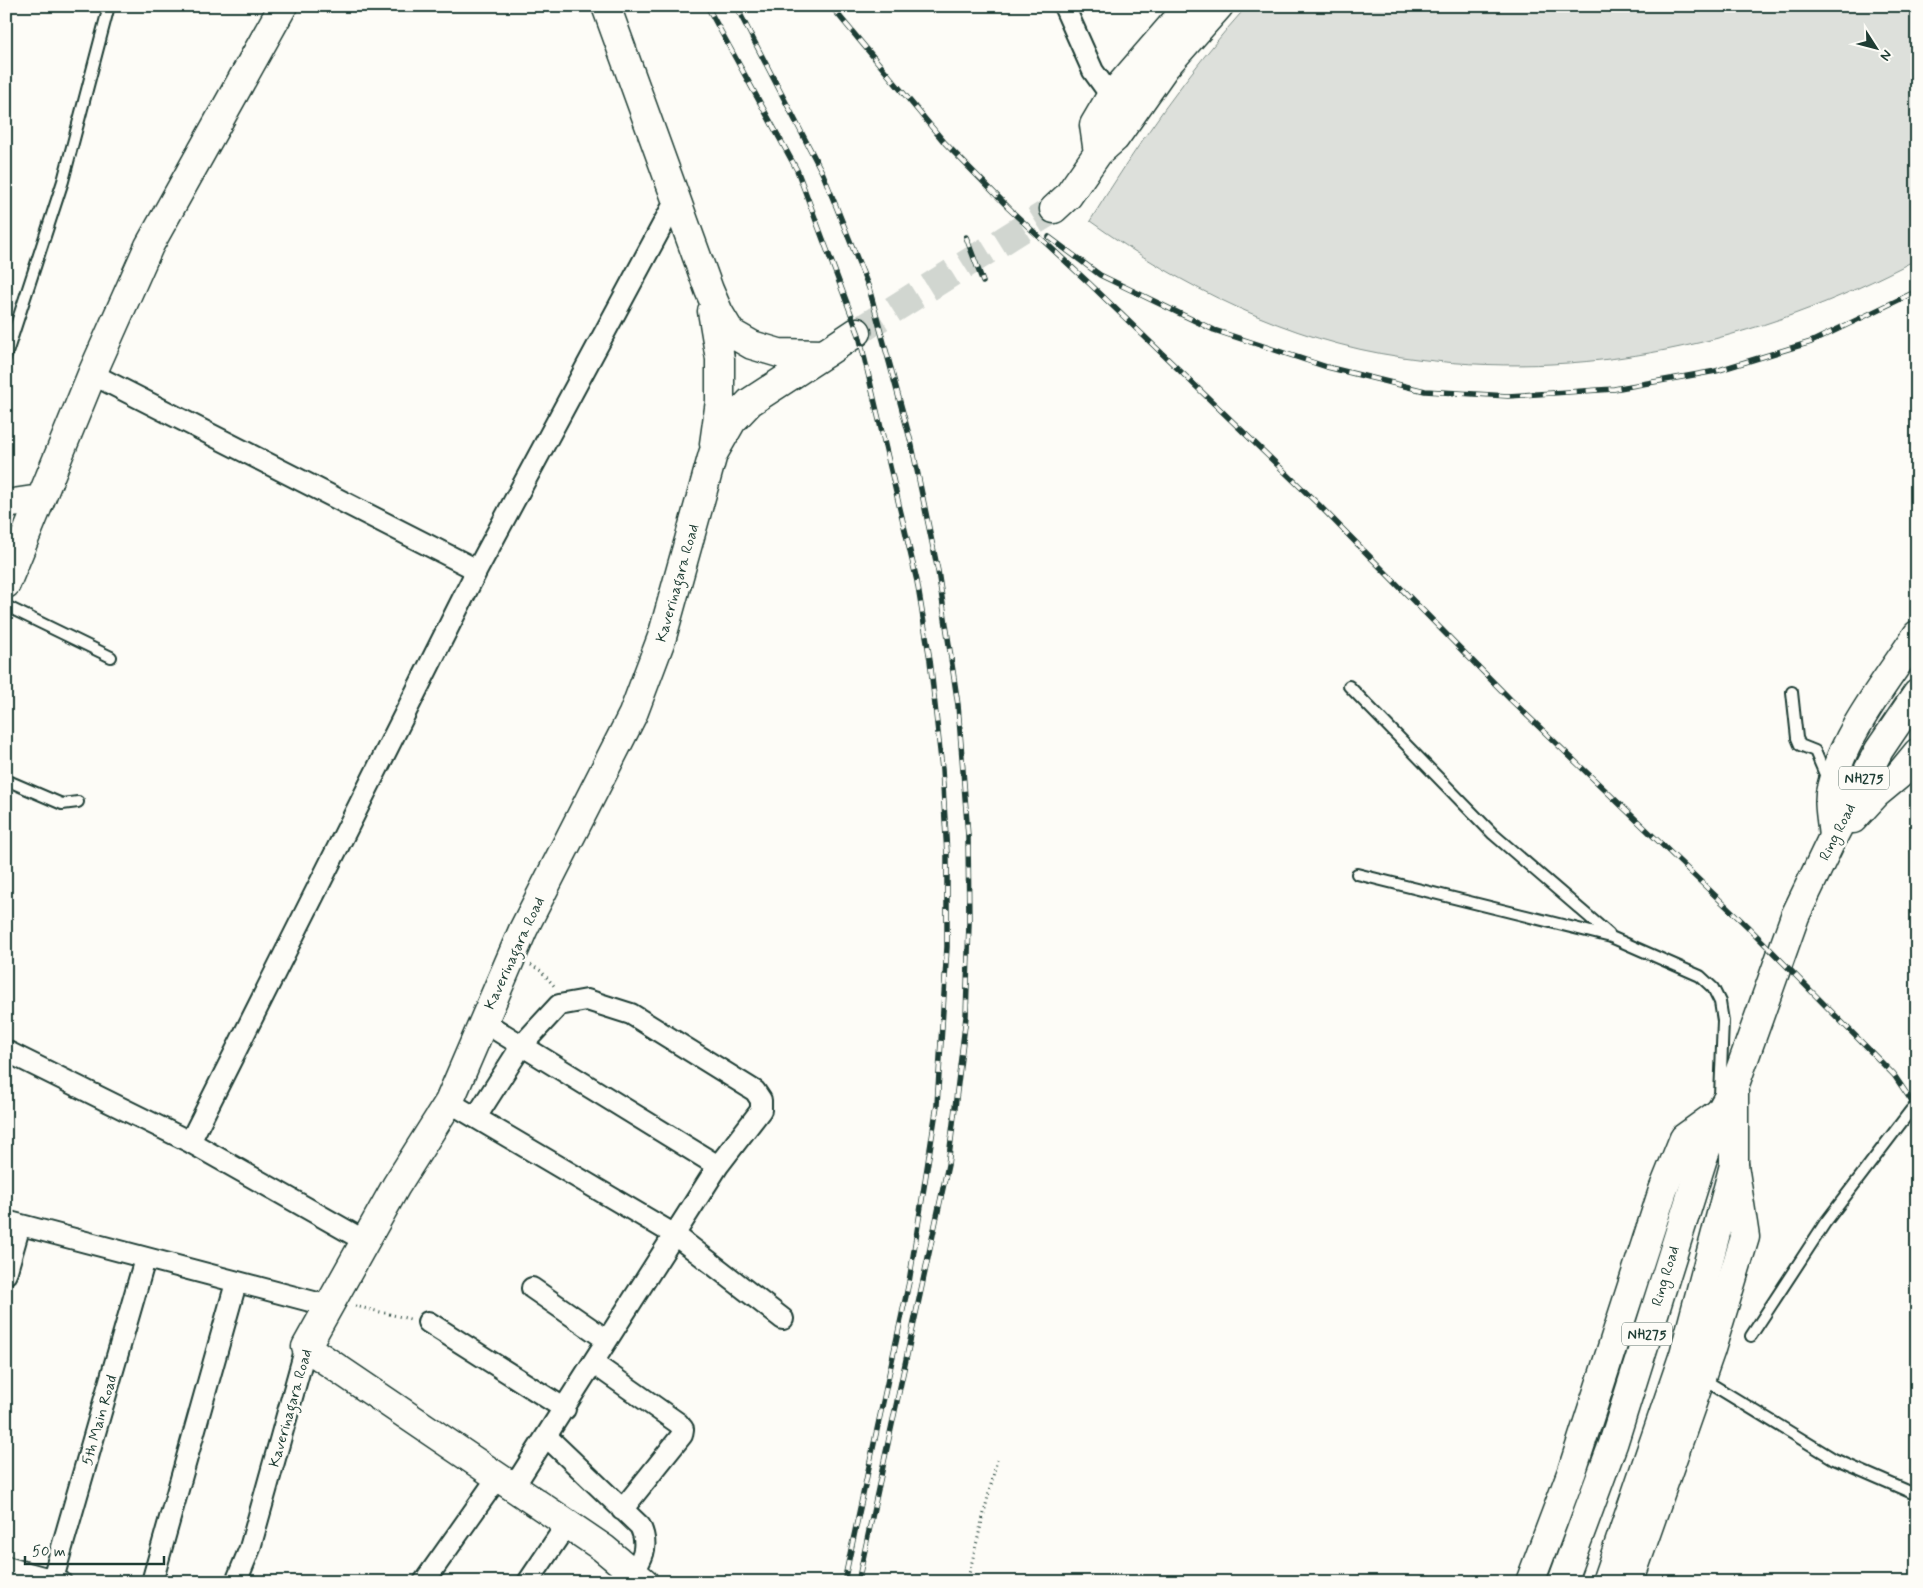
<svg xmlns="http://www.w3.org/2000/svg" width="1923" height="1588" font-family="Mynerve,sans-serif">
<style>
.green{fill:#dde0db;stroke:#7e8e88}
.lines{fill:none;stroke-linecap:round;stroke-linejoin:round}
.secondary-tunnel{stroke:#d1d6d0;stroke-width:28;stroke-dasharray:28 14;stroke-linecap:butt}
.lane-casing{stroke:#1f3d34;stroke-width:14}
.street-casing{stroke:#1f3d34;stroke-width:24}
.secondary-casing{stroke:#1f3d34;stroke-width:31}
.highway-casing{stroke:#1f3d34;stroke-width:31}
.path{stroke:#1f3d34;stroke-width:3;stroke-dasharray:1 4;stroke-linecap:butt}
.lane{stroke:#fdfcf7;stroke-width:10}
.street{stroke:#fdfcf7;stroke-width:20}
.secondary{stroke:#fdfcf7;stroke-width:28}
.highway{stroke:#fdfcf7;stroke-width:28}
.rail-casing{stroke:#1f3d34;stroke-width:5.5}
.rail{stroke:#fdfcf7;stroke-width:4;stroke-dasharray:11;stroke-linecap:butt}
.labels{text-anchor:middle;stroke-width:5;stroke-linejoin:round;paint-order:stroke}
.shield{fill:#fdfcf7;stroke:#62766e;stroke-width:1}
.shield-label{font-size:14px;font-weight:bold;fill:#1f3d34}
.street-label{font-size:15px;fill:#1f3d34;stroke:#fdfcf7}
</style>
<rect width="100%" height="100%" fill="#fdfcf7"/>
<filter id="ink" filterUnits="userSpaceOnUse"><feTurbulence type="fractalNoise" baseFrequency=".02" numOctaves="2"/><feDisplacementMap in="SourceGraphic" scale="10" xChannelSelector="R" yChannelSelector="G"/><feConvolveMatrix kernelMatrix="1 2 1 2 8 2 1 2 1" color-interpolation-filters="sRGB"/></filter>
<g filter="url(#ink)">
<path class="green" d="M 1247,6 L 1917,6 L 1917,259 C 1758,344 1583,383 1402,357 C 1289,341 1182,287 1090,221 C 1137,145 1187,73 1247,6 Z"/>
<g class="lines">
<path class="secondary-tunnel" d="M 857,332 L 1054,209"/>
<defs>
<path id="lane" d="M 6,356 L 63,181 L 109,6
M 6,606 L 111,657
M 1349,686 L 1493,834 L 1609,934
M 1792,692 L 1797,738 L 1800,745 L 1815,751 L 1827,779
M 6,780 L 62,804 L 78,802
M 1357,874 L 1611,937 L 1700,976 L 1713,988 L 1720,1002 L 1723,1021 L 1720,1096
M 1751,1336 L 1825,1223 L 1911,1110 L 1917,1106
M 1703,1379 L 1834,1459 L 1917,1495"/>
<path id="street" d="M 1064,6 L 1093,71 L 1111,96
M 92,374 L 477,570
M 482,1021 L 718,1166
M 6,1051 L 190,1142 L 365,1241
M 449,1102 L 675,1235 L 783,1319
M 476,1117 L 522,1045 L 559,1005 L 587,1000 L 631,1014 L 755,1091 L 761,1100 L 761,1110 L 718,1166 L 513,1488
M 190,1142 L 477,570 L 677,198
M 6,1221 L 329,1306
M 6,1274 L 20,1225
M 532,1288 L 607,1340
M 428,1322 L 565,1409
M 593,1363 L 678,1423 L 683,1429 L 682,1435 L 622,1510
M 547,1437 L 640,1526 C 651,1549 640,1562 627,1582
M 6,1567 L 61,1582
M 52,1582 L 145,1259
M 152,1582 L 236,1283
M 236,1582 L 250,1548 L 306,1347
M 424,1582 L 498,1477
M 528,1582 L 567,1524"/>
<path id="secondary" d="M 606,6 L 709,290 L 719,313 L 731,333 L 752,345 L 779,353 L 824,354 L 857,332
M 1098,153 L 1094,125 L 1111,96 L 1189,6
M 1054,209 L 1068,196 L 1098,153 L 1115,138 L 1165,67 L 1219,6
M 712,311 L 720,359 L 720,401 L 714,444
M 6,504 L 40,499
M 6,584 L 92,374 L 149,246 L 283,6
M 1833,837 C 1832,822 1827,802 1831,788 C 1843,734 1887,681 1917,635
M 644,1582 L 603,1548 L 306,1347 L 396,1186 L 449,1102 L 523,930 L 633,714 L 662,637 L 713,454 L 732,421 L 750,402 L 824,354
M 1530,1582 L 1572,1471 L 1663,1190 L 1684,1138 L 1720,1112
M 1629,1582 L 1711,1349 L 1745,1237 L 1734,1165"/>
<path id="highway" d="M 1853,819 L 1876,794 L 1899,775 L 1917,753
M 1562,1582 L 1613,1444 L 1702,1161 L 1720,1112 L 1734,1087 L 1795,916 L 1833,837 L 1879,750 L 1917,694
M 1606,1582 L 1684,1354 L 1734,1165 L 1734,1091"/>
</defs>
<use href="#lane" class="lane-casing"/>
<use href="#street" class="street-casing"/>
<use href="#secondary" class="secondary-casing"/>
<use href="#highway" class="highway-casing"/>
<path class="path" d="M 531,965 L 541,971 L 556,988
M 355,1306 L 410,1319
M 967,1582 L 997,1460"/>
<use href="#lane" class="lane"/>
<use href="#street" class="street"/>
<use href="#secondary" class="secondary"/>
<use href="#highway" class="highway"/>
<defs>
<path id="rail" d="M 707,6 L 797,170 L 859,335 L 917,581 L 930,660 L 942,769 L 947,854 L 947,947 L 937,1105 L 909,1282 L 844,1582
M 736,6 L 823,174 L 869,288 L 912,446 L 938,571 L 958,705 L 968,836 L 969,923 L 966,1017 L 948,1165 L 858,1582
M 831,6 L 945,143 L 1012,211
M 1007,207 L 1090,284 L 1318,504 L 1510,699 L 1748,927 L 1894,1075 L 1917,1109
M 966,237 L 983,282
M 1049,237 L 1100,275 L 1214,330 L 1327,367 L 1425,391 L 1508,396 L 1614,389 L 1716,371 L 1811,342 L 1917,291"/>
</defs>
<use href="#rail" class="rail-casing"/>
<use href="#rail" class="rail"/>
</g>
</g>
<g class="labels">
<g class="shield">
<rect x="1839" y="766.5" width="50" height="23" rx="4"/>
<rect x="1622" y="1322.5" width="50" height="23" rx="4"/>
</g>
<g class="shield-label">
<text x="1864" y="783">NH275</text>
<text x="1647" y="1339">NH275</text>
</g>
<g class="street-label">
<text transform="translate(677 583) rotate(-74)" y="5">Kaverinagara Road</text>
<text transform="translate(1837 832) rotate(-63)" y="5">Ring Road</text>
<text transform="translate(514 953) rotate(-65)" y="5">Kaverinagara Road</text>
<text transform="translate(1665 1276) rotate(-73)" y="5">Ring Road</text>
<text transform="translate(290 1408) rotate(-74)" y="5">Kaverinagara Road</text>
<text transform="translate(99 1420) rotate(-74)" y="5">5th Main Road</text>
</g>
</g>
<rect width="1923" height="1588" fill="none" stroke="#fdfcf7" stroke-width="25"/>
<rect x="12" y="12" width="1898" height="1563" fill="none" stroke="#1f3d34" stroke-width="2" filter="url(#ink)"/>
<g transform="translate(1876 48) rotate(126)" stroke="#fdfcf7" stroke-width="4" paint-order="stroke">
<path d="M0-4L9 19L0 12L-9 19Z" fill="#1f3d34"/>
<text y="-8" font-size="14" font-weight="bold" text-anchor="middle" fill="#1f3d34">N</text>
</g>
<path d="M25 1556v8h139v-8" fill="none" stroke="#1f3d34" stroke-width="2.5"/>
<text x="32" y="1556" font-size="15" fill="#1f3d34" stroke="#fdfcf7" stroke-width="4" paint-order="stroke">50 m</text>
</svg>
